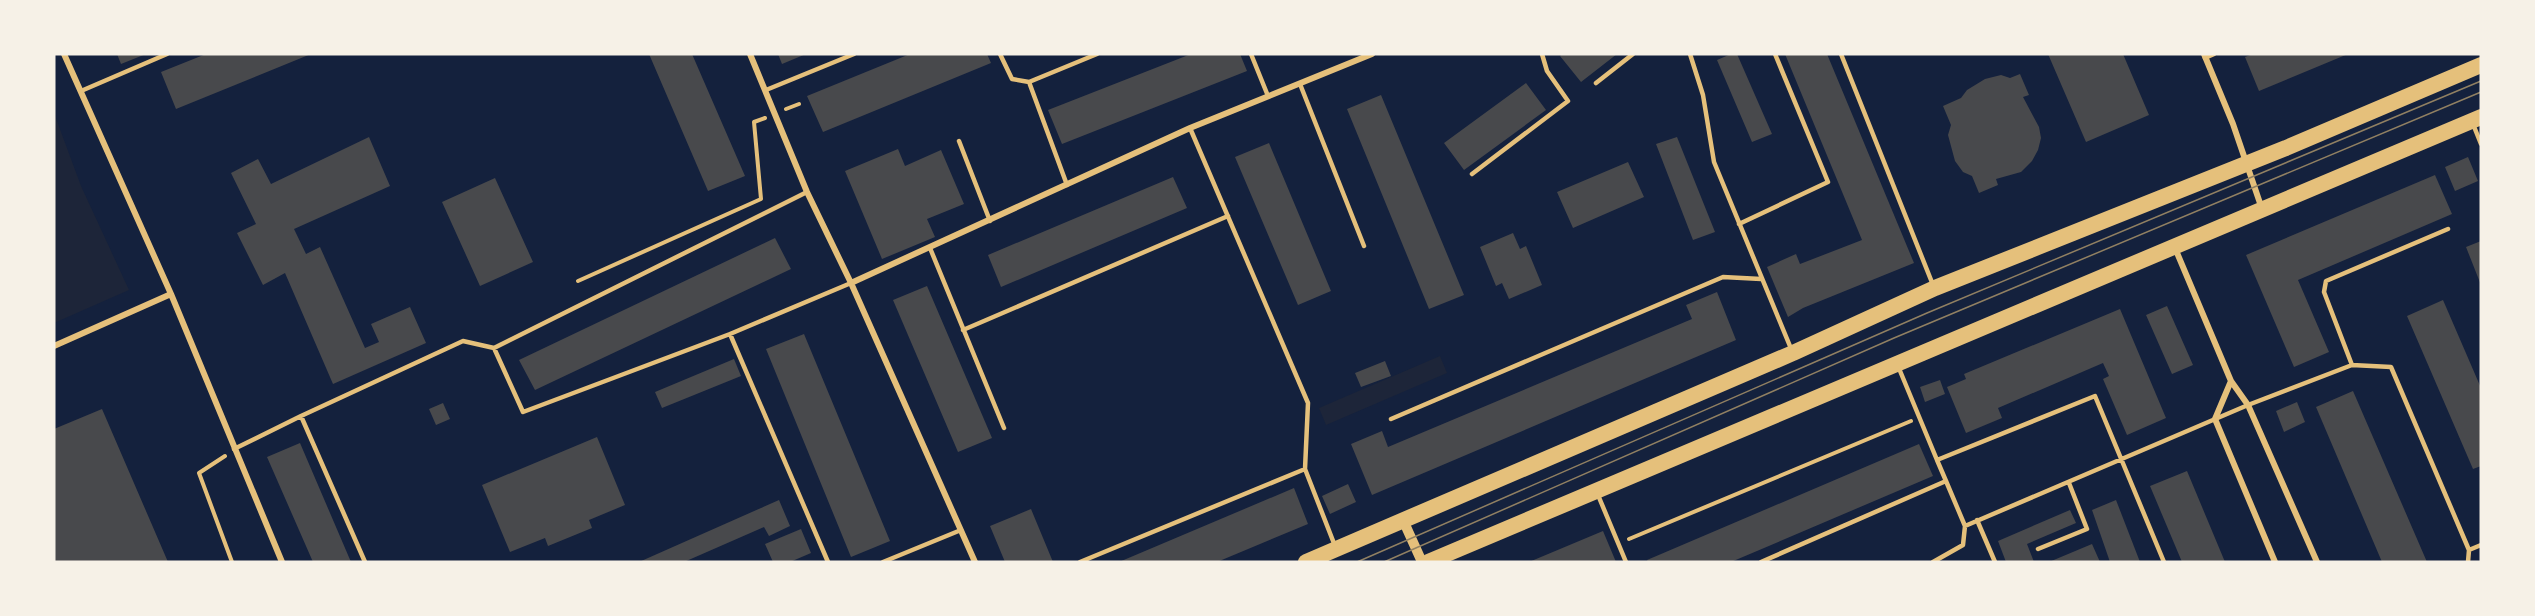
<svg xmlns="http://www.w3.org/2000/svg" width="2535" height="616" font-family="Mulish,sans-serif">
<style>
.green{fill:#1d2539}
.building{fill:#48494c}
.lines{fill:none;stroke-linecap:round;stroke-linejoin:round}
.path{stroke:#e5c07b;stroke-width:4}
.service{stroke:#e5c07b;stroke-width:4.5}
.minor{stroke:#e5c07b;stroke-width:6}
.tertiary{stroke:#e5c07b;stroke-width:10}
.trunk{stroke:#e5c07b;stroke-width:16}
.tram{stroke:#918062;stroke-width:1.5}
</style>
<rect width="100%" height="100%" fill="#14213d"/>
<path class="green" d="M 54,113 L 81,186 L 129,290 L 54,323 Z
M 1440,356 L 1447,373 L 1326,425 L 1319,408 Z"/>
<path class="building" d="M 117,54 L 146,54 L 121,64 Z
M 206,54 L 311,54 L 176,109 L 161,72 Z
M 649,54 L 692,54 L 745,176 L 708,191 Z
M 778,54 L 806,54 L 782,64 Z
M 910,54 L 987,54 L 991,63 L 823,132 L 807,96 Z
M 1191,54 L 1240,54 L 1247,71 L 1062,144 L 1048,110 Z
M 1562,54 L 1617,54 L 1581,82 L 1560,56 Z
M 1731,54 L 1737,54 L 1772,134 L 1752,142 L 1717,60 Z
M 1785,54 L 1827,54 L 1914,263 L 1803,308 L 1788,317 L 1767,267 L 1796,254 L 1800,264 L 1862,240 Z
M 2048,54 L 2123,54 L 2149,115 L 2086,142 Z
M 2253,54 L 2348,54 L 2259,91 L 2245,57 Z
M 2020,74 L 2029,95 L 2023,97 L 2039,127 L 2041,138 L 2038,150 L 2032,161 L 2021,172 L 1996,179 L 1998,185 L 1979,193 L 1972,176 L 1963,172 L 1955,161 L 1948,135 L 1951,125 L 1943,106 L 1961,98 L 1967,90 L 1985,79 L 2001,75 L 2010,78 Z
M 1526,83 L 1546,110 L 1464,170 L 1444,143 Z
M 1381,95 L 1464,295 L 1429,309 L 1347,109 Z
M 369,137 L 390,186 L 294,229 L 306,254 L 320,247 L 365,348 L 379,342 L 371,324 L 410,307 L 426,343 L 333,384 L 285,273 L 263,285 L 237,233 L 256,224 L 231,173 L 258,159 L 271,184 Z
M 1677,137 L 1715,232 L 1693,240 L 1656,144 Z
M 1269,143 L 1331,291 L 1298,305 L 1235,157 Z
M 898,149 L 905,166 L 941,150 L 964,204 L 927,219 L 935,237 L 882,259 L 845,171 Z
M 2468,157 L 2478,181 L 2455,191 L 2445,167 Z
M 1628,162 L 1644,197 L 1573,228 L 1557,192 Z
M 2435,175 L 2452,214 L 2298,280 L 2329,352 L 2294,367 L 2246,255 Z
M 1173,177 L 1187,208 L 1001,287 L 988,255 Z
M 495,178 L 533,262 L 480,286 L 442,202 Z
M 1513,233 L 1520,249 L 1526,246 L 1542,285 L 1509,299 L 1502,283 L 1496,286 L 1480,247 Z
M 775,238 L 791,269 L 535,390 L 519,360 Z
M 2481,241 L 2481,285 L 2466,247 Z
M 927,286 L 992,438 L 958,452 L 893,300 Z
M 1717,292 L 1736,340 L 1372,495 L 1351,444 L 1382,431 L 1388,447 L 1692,319 L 1686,305 Z
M 2443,300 L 2481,388 L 2481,466 L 2473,469 L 2407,316 Z
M 2167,306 L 2193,365 L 2172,374 L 2146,315 Z
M 2120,309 L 2166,418 L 2127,435 L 2103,379 L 2109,376 L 2103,363 L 1998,408 L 2002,418 L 1966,433 L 1947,387 L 1966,379 L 1964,374 Z
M 804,334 L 890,541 L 851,557 L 766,349 Z
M 734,359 L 741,376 L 662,408 L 655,392 Z
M 1385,361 L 1391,376 L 1361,387 L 1355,373 Z
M 1940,380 L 1945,394 L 1925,402 L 1920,387 Z
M 2353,391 L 2427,562 L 2382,562 L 2316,407 Z
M 2297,402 L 2305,422 L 2284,432 L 2276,411 Z
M 443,403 L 450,419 L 436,425 L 429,409 Z
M 102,409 L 168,562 L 54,562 L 54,429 Z
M 597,437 L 625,505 L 589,520 L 592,528 L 548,546 L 545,538 L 510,552 L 482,485 Z
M 300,443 L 351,562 L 313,562 L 267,457 Z
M 1919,444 L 1933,476 L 1731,562 L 1648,562 L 1647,560 Z
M 2187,471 L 2225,562 L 2182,562 L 2150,486 Z
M 1348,484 L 1356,502 L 1330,514 L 1322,496 Z
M 1294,488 L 1308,524 L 1217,562 L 1119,562 Z
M 779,500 L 790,526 L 769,536 L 764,527 L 684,562 L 639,562 Z
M 2116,500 L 2140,562 L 2110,562 L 2092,510 Z
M 1031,509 L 1053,562 L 1005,562 L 990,526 Z
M 2070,510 L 2076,523 L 2027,544 L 2034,562 L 2006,562 L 1998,541 Z
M 801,529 L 811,553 L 790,562 L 773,562 L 765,544 Z
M 1603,531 L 1616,562 L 1529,562 Z
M 2092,544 L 2100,562 L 2049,562 Z"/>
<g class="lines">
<path class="path" d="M 786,109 L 799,104
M 578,281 L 761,199 L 754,122 L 765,118
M 225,456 L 199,473 L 232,562
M 1629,539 L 1911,421"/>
<path class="service" d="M 1000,54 L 1012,79 L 1029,82 L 1067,185
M 1251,54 L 1268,96
M 1690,54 L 1703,95 L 1714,162 L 1792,351
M 1841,54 L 1933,285
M 2205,58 L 2214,54
M 1029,82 L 1097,54
M 1596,83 L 1633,54
M 1300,84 L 1364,246
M 766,90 L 854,54
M 81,91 L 167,54
M 2473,124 L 2481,144
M 1190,128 L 1308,403 L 1305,469 L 1335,546
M 959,141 L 990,221
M 1472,174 L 1568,101 L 1547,71 L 1542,54
M 1739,224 L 1828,182 L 1775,54
M 930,248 L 1004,428
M 963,330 L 1228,216
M 730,334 L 828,562
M 494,348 L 523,412 L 730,334 L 851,283
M 2352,365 L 2391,367 L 2469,550 L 2468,562
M 1898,366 L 1937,460
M 301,416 L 463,341 L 494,348 L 807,192
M 1391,419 L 1723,277 L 1761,279
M 234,449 L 301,416 L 365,562
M 1946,481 L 1937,460 L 2095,396 L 2164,562
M 1598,495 L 1626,562
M 1977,520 L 1995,562
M 2038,549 L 2087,529 L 2069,483
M 2469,550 L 2481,545
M 883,562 L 961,530
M 1080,562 L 1305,469
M 1761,562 L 1946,481 L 1965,526 L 2248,405 L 2352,365 L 2324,292 L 2326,281 L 2448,229
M 1933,562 L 1963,545 L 1965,526"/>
<path class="minor" d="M 64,54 L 171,294 L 282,562
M 750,54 L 807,192 L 851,283 L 975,562
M 2204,54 L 2233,124 L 2262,209
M 2175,248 L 2231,381 L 2248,405 L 2317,562
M 851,283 L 1190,128 L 1372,54
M 54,346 L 171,294
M 2231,381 L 2215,419 L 2275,562"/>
<path class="tertiary" d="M 1403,520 L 1422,562"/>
<path class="trunk" d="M 1306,562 L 1793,353 L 1935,288 L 2286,148 L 2481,65
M 1428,562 L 2481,117"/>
<path class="tram" d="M 1357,562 L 1927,313 L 2481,81
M 1384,562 L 1894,338 L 2481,92"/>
</g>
<rect width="2535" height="616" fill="none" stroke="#f6f1e7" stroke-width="111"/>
</svg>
